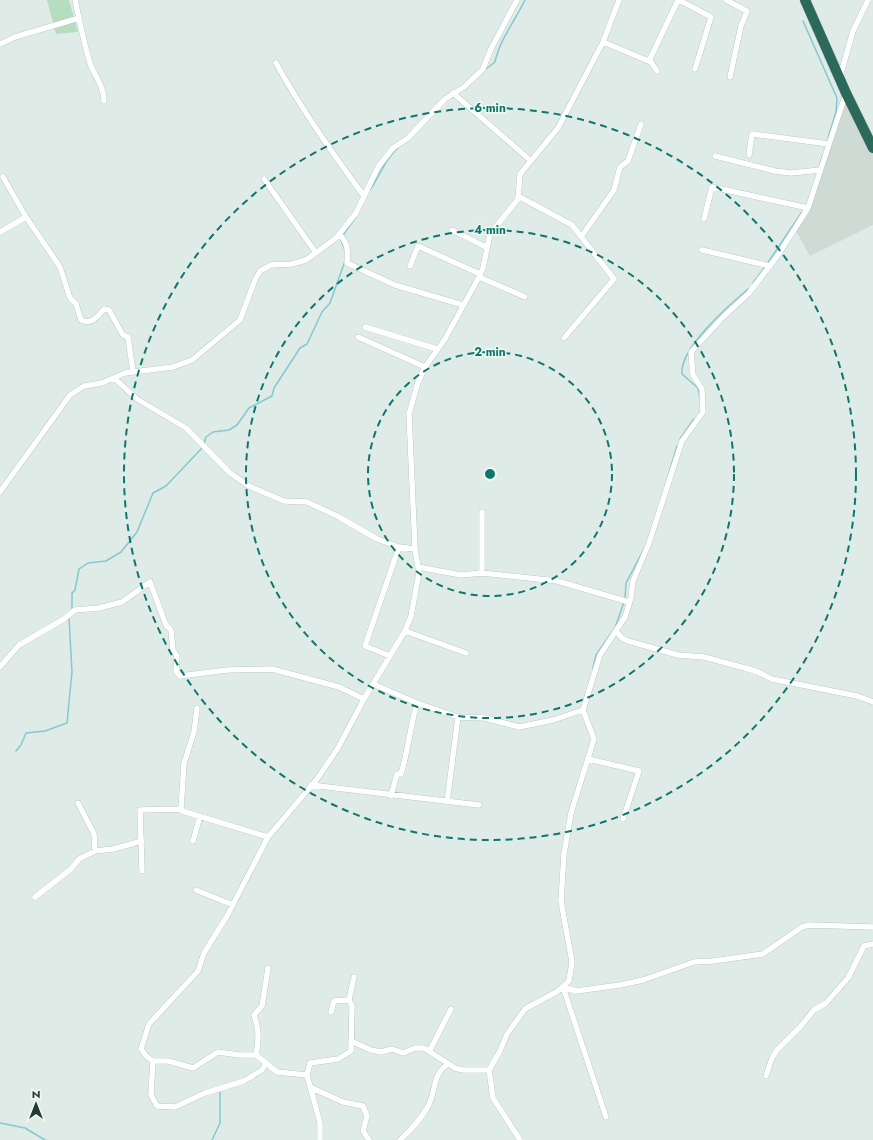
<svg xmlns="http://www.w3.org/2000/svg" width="873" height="1140" font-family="Jost,sans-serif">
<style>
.built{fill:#cedbd5}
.green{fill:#b7ddc1}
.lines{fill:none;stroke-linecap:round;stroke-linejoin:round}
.stream{stroke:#85c7d2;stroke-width:1.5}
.street-casing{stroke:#a2b3ad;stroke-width:6}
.highway-casing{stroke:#c1c8c6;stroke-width:11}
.street{stroke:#fff;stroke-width:5.5}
.highway{stroke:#2b695b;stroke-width:10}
.ring{fill:none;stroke:#0f766e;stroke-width:2;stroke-dasharray:7 5}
.centre{fill:#0f766e;stroke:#f0f8f4;stroke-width:2}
.ring-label{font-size:12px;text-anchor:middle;font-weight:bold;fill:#0f766e;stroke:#f0f8f4;stroke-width:3;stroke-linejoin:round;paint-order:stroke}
</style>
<rect width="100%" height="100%" fill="#dfebe6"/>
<path class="built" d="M 848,92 L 873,143 L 873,225 L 810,256 L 795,229 L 810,209 Z"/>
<path class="green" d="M 47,0 L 69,0 L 78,32 L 56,34 Z"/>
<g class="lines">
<path class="stream" d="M 803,21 L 837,98 L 836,112 L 828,138
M 486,69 L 495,62 C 500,39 515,21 525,0
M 820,164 L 823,155
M 370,190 C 380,176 385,158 400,146
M 343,235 L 356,217
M 341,240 L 345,250
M 767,264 L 802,212
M 753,283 L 765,267
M 700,398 L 698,388 L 682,374 C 679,349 729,305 748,289
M 680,439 L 694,419
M 204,444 L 206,437 L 213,432 L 229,430 L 237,425 L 249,408 L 272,396 L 274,388 L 300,348 L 307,344 L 322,312 L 330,303 L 345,261
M 669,473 L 677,446
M 625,598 L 626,583 L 645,547
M 72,610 L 72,593 L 75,590 L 79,569 L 88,563 L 106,561 L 121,552 L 137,532 L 153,493 L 166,486 L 203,447
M 593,668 L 596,655 L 615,628 L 624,602
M 16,751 L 21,745 L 26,733 L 45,731 L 67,723 L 72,672 L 69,617
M 0,1123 L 25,1128 L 45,1140
M 212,1140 L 220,1123 L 220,1092"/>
<defs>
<path id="street" d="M 75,0 C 80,22 84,45 91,66 C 96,77 104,88 104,101
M 679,0 L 711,17 L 695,69
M 726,0 L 747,11 L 741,26 L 730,77
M 603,42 L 651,62 L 657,71
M 0,44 L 15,37 L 79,18
M 649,61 L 678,0
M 276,63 C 302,110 332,153 364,196
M 840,77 L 853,31 L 868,0
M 453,93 L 531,161
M 749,155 L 752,134 L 829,144
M 715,156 L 775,171 L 791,173 L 820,170
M 3,177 L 26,217
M 264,179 L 316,253
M 518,196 L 572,225 L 614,279 L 564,338
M 704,219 L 712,187 L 808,208
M 452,230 L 486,247
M 0,232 L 26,217 L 60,267 L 70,298 L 76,304 L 81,320 C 92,325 97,317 104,309 L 109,310 L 123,335 L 128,337 L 133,372
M 339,234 C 348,242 348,252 347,263 L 395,285 L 463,305
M 581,237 L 614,190 L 620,167 L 628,161 L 641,124
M 702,250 L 770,266
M 410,266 L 418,246 L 480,274
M 479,277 L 525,297
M 365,327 L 437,349
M 358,337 L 425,367
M 114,378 L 137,399 L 186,428 L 230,473 L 249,486 L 284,501 L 307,502 L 339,517 L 377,539 L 399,547 L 415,549
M 0,492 L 70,395 L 84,386 L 102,383 L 125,373 L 173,367 L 192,360 L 240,320 L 255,280 L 260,271 L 271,265 L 292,264 L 306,260 L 336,238 L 356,213 L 378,167 L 393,148 L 408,138 L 445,99 L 464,87 L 483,69 L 491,49 L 517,0
M 482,512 L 482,573
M 418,567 L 461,575 L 482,573 L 557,581 L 629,602
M 405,631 L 466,653
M 617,632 L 622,638 L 628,641 L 678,655 L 704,657 L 745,668 L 758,672 L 772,679 L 857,696 L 873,702
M 390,656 L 365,646 L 399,547
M 0,667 L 19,645 L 64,619 L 75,610 L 99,608 L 122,602 L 150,582 L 166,625 L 171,630 L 173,650 L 177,656 L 176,671 L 180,676 L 227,670 L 272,669 L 339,687 L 364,699
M 373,684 L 417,703 L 458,717 L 485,718 L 519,727 L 553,720 L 583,710
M 588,759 L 639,771 L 623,819
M 311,785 L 479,805
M 391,796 L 397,774 L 401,774 C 408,751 410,727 417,703
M 447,802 L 458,717
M 181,809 L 184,763 L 194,732 L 197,708
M 193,841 L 200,816
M 95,851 L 113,849 L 142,841
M 142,871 L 140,810 L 181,809 L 182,811 L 268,837
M 196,890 L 233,905
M 35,897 L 71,869 L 79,859 L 95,851 L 94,834 L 78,803
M 563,987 L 576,991 L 620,985 L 643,980 L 694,962 L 713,961 L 763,954 L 802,927 L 809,925 L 873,927
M 563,987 L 606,1117
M 349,1000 L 354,977
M 351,1041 L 371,1050 L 381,1052 L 392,1049 L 403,1053 L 415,1048 L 424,1048 L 455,1068 L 463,1070 L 489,1070
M 430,1050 L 451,1009
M 153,1061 L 168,1061 L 193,1068 L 218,1052 L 239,1055 L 256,1055
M 266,1063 L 256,1055 C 259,1040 259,1029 254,1015 L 262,1006 L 268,968
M 307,1075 L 277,1072 L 266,1063 L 262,1070 L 244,1081 L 205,1093 L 175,1107 L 157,1106 L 151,1095 L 153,1061 L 146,1056 L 141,1049 L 149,1024 L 198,971 L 204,953 L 227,916 L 268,837 L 317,779 L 338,748 L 364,699 L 405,631 L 411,616 L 419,573 L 415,549 L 409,414 L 418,382 L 425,367 L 445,339 L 479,277 L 483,268 L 490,234 L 518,199 L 520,174 L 558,128 L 603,42 L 619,0
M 766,1076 L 772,1058 L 777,1050 L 801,1026 L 814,1010 L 826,1003 L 848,978 L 864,946 L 873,944
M 310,1087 L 343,1102 L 363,1106 L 367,1116 L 363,1131 L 369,1140
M 320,1140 L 320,1123 L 307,1075 L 310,1063 L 338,1059 L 351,1051 L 352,1006 L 349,1000 L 334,1001 L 331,1012
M 400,1140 C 410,1131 420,1120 427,1108 C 437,1092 431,1075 448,1064
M 520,1140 L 493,1098 L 489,1070 L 500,1051 L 507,1034 L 525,1009 L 558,991 L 569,981 L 572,962 L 561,901 L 564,854 L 571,813 L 594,739 L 583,710 L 600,655 L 625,617 L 631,598 L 633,581 L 649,543 L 682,441 L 703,412 L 702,389 L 693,375 L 691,352 L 723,317 L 749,293 L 778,255 L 808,208 L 846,93"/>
<path id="highway" d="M 805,0 L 846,93 L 873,148"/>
</defs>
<use href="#street" class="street-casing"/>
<use href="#highway" class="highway-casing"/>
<use href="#street" class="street"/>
<use href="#highway" class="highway"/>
</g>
<g class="ring">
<circle cx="490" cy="474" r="122"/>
<circle cx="490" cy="474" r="244"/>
<circle cx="490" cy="474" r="366"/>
</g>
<circle cx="490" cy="474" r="6" class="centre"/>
<g class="ring-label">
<text x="490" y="112">6 min</text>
<text x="490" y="234">4 min</text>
<text x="490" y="356">2 min</text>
</g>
<g transform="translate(36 1104)" stroke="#f0f8f4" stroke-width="3" paint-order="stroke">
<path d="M0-3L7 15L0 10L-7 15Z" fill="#203c34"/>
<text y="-6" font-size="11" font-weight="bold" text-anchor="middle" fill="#203c34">N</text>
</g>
</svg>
